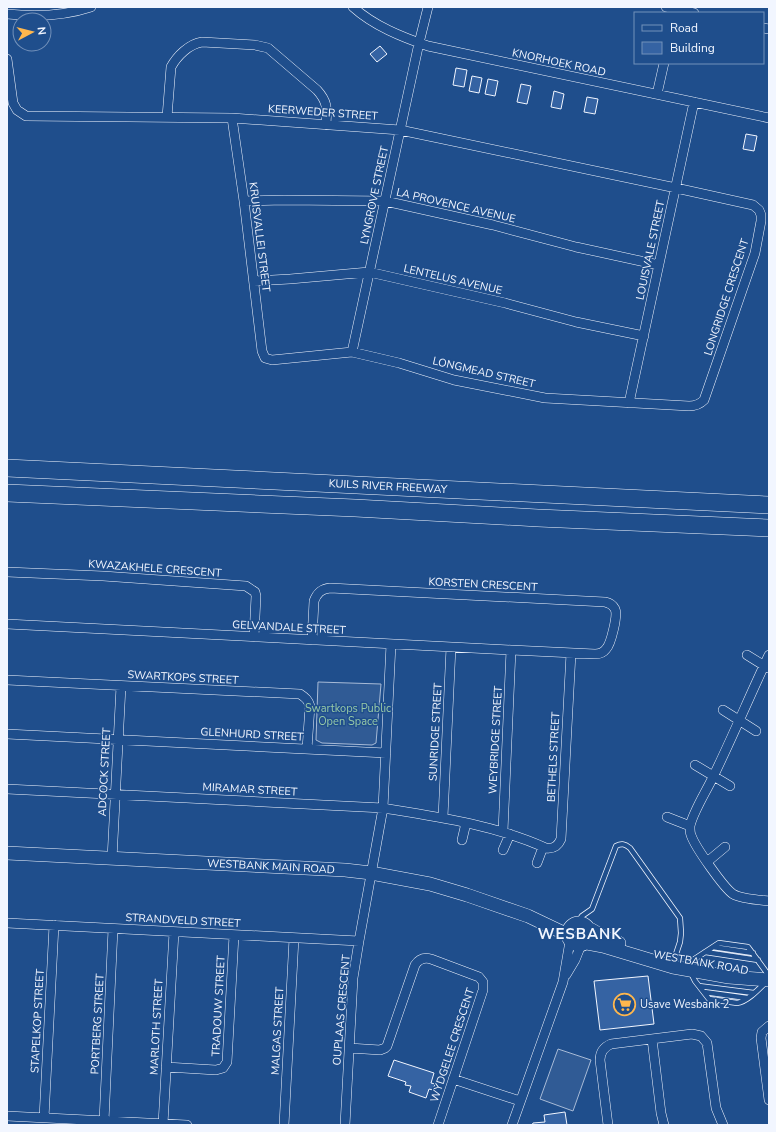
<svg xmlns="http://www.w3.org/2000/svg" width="776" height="1132" font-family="'Nunito Sans',sans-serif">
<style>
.built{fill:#305b95;stroke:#a8bbd7}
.building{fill:#3563a3;stroke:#f2f6ff}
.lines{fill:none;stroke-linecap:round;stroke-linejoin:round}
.lane-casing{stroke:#f2f6ff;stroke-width:6}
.street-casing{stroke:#f2f6ff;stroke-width:10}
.secondary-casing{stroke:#f2f6ff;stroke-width:14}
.highway-casing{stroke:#f2f6ff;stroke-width:18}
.lane{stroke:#1f4e8c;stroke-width:4.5}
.street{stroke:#1f4e8c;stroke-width:9}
.secondary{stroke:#1f4e8c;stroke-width:13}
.highway{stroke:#1f4e8c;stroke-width:17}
.labels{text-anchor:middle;stroke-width:3;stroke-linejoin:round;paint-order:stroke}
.street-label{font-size:11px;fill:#f2f6ff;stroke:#1f4e8c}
.park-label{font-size:11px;fill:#97c8a6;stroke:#1f4e8c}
.poi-label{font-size:11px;fill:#f2f6ff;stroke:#1f4e8c;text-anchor:start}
.district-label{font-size:15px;font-weight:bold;letter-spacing:1px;fill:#f2f6ff;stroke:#1f4e8c}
</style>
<rect width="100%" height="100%" fill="#1f4e8c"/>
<path class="built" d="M 318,682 L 381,684 L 376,743 L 372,745 L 322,743 L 316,740 Z
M 558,1049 L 591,1060 L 573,1111 L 540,1099 Z"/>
<path class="building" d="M 380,46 L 387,54 L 377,62 L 370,54 Z
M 456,68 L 467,70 L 464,87 L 453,85 Z
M 472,76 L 482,78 L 479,93 L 469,91 Z
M 488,79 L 498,81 L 495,96 L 485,94 Z
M 521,84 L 531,86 L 527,104 L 517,102 Z
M 554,91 L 564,94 L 561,109 L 551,107 Z
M 587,97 L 598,99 L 595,114 L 584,112 Z
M 746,134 L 757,136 L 754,151 L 743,149 Z
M 648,976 L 654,1024 L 600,1030 L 594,981 Z
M 394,1060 L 434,1073 L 431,1083 L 435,1084 L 433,1090 L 429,1089 L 426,1098 L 409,1092 L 411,1086 L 405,1085 L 406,1082 L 388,1076 Z
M 565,1112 L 567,1125 L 532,1125 L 533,1123 L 545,1122 L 544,1115 Z"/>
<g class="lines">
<defs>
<path id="lane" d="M 578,922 L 582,916 L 592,909 L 616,846 C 622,843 625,844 630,848 L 680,918 L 681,933 L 680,942 L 674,960
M 713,947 L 753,953
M 705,952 L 758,960
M 690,962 L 719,943 L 748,947 L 767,973
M 691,973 L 695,981 L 709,999 L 737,1003 C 747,1002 759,989 766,982
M 699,986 L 754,993
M 704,992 L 747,998"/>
<path id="street" d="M 353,7 C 374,26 402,37 428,46 L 769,118
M 666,7 L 694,13
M 7,14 C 36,17 64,16 91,7
M 763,28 L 769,29
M 7,59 L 13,103 L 17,110 L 26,116 L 232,118 L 400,130 L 676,188 L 753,205 L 759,210 L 761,215 L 761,221 L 755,253 L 704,400 C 699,405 695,406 689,406 L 545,398 L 454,380 L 399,363 L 352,352 L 272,360 L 265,358 L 262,351 L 244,201 L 232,118
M 657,94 L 664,63
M 167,117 L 171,67 C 177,56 189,44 202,42 L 255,45 L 268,48 L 317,90 C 328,102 327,109 326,125
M 244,201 L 284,200 L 385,201 L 493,225 L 576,247 L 659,265
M 254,281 L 290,279 L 369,272 L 505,303 L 576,322 L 644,336
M 352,352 L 419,43 L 428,7
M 629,403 L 694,102
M 7,572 L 103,576 L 246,586 L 255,592 L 256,596 L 254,637
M 7,624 L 511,650 L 595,654 C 600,654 603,653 606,649 C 611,644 618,615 615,609 C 613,605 610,603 605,602 L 330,588 C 321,589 317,593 314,601 L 312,640
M 747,655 L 768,668
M 769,655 C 750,695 733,736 713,777 C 707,790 693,812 690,826 C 690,829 690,833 691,835 C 695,847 724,888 733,894 C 741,899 760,900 769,901
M 7,680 L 300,694 C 306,698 308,700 310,706 L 307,749
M 723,710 L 756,731
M 7,734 L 386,753
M 695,765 L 730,786
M 7,789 L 383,808 C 439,817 495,825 546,848 C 554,849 558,846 561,839 L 571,653
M 443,817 L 451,647
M 667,817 L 690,826
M 503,831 L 511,650
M 462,840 L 466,823
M 503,850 L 510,834
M 112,859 L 121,686
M 707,862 L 725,847
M 537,863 L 543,847
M 7,923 L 359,941
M 566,975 L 575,960 L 581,945
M 769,1026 L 762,1032 L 761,1038 L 769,1100
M 652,1039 L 661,1113 L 664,1125
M 349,1048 L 380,1050 L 385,1048 L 387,1046 L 415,965 C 419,959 424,957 431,959 L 479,977 L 483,982 L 483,990 L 438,1125
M 166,1067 L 216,1070 L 223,1068 L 227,1062 L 234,935
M 453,1079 L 520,1101
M 7,1116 L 187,1125
M 44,1118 L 54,925
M 104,1121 L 113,929
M 163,1124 L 174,932
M 284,1125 L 294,938
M 345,1125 L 353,978 L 359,941 L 383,808 L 391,644
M 512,1125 L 563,982 L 570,941
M 608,1125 L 600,1060 C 600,1052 604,1047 611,1044 L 692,1034 L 701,1036 L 707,1043 L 716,1108 L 723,1125"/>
<path id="secondary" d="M 7,853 L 345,870 L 371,873 L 430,884 L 467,895 L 528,916 L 568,935
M568 934a11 11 0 1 1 22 0a11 11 0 1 1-22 0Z
M 590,929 L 606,938 L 619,943
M 587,943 L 603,946 L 673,967 L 729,977 L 769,980"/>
<path id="highway" d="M 7,468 L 769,505
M 7,493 L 355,508 L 538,518 L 769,528"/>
</defs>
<use href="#lane" class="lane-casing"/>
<use href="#street" class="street-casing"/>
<use href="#secondary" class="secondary-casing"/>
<use href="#highway" class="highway-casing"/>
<use href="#lane" class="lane"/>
<use href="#street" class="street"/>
<use href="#secondary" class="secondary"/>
<use href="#highway" class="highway"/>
</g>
<defs>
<symbol id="supermarket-ring" viewBox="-11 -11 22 22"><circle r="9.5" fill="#1f4e8c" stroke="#ffb74d" stroke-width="1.5"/><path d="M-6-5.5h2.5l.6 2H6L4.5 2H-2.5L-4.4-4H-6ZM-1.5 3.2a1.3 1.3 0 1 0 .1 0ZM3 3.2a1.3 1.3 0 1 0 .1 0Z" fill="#ffb74d"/></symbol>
</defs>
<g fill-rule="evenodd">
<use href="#supermarket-ring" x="612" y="992" width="25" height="25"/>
</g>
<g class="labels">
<g class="street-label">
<text transform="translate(559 62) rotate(12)" y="4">KNORHOEK ROAD</text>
<text transform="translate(323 112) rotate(4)" y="4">KEERWEDER STREET</text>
<text transform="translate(374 195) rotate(-78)" y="4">LYNGROVE STREET</text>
<text transform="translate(456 205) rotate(13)" y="4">LA PROVENCE AVENUE</text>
<text transform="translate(260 237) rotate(83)" y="4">KRUISVALLEI STREET</text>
<text transform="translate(650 250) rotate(-78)" y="4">LOUISVALE STREET</text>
<text transform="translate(453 279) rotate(13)" y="4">LENTELUS AVENUE</text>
<text transform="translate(726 297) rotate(-72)" y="4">LONGRIDGE CRESCENT</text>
<text transform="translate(484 372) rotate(13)" y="4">LONGMEAD STREET</text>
<text transform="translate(388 486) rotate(3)" y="4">KUILS RIVER FREEWAY</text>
<text transform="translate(155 568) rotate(4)" y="4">KWAZAKHELE CRESCENT</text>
<text transform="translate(483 584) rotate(3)" y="4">KORSTEN CRESCENT</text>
<text transform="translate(289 627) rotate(3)" y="4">GELVANDALE STREET</text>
<text transform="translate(183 677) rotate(3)" y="4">SWARTKOPS STREET</text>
<text transform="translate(435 732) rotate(-87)" y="4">SUNRIDGE STREET</text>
<text transform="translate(252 734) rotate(3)" y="4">GLENHURD STREET</text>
<text transform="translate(495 740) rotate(-87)" y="4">WEYBRIDGE STREET</text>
<text transform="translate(553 757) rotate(-87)" y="4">BETHELS STREET</text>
<text transform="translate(104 772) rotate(-87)" y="4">ADCOCK STREET</text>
<text transform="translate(250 789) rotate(3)" y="4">MIRAMAR STREET</text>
<text transform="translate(271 866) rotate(3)" y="4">WESTBANK MAIN ROAD</text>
<text transform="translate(183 920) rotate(3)" y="4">STRANDVELD STREET</text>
<text transform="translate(701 962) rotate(10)" y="4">WESTBANK ROAD</text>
<text transform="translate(218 1006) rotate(-87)" y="4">TRADOUW STREET</text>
<text transform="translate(341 1010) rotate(-85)" y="4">OUPLAAS CRESCENT</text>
<text transform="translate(37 1021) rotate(-87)" y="4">STAPELKOP STREET</text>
<text transform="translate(97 1024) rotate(-87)" y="4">PORTBERG STREET</text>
<text transform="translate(156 1027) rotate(-87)" y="4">MARLOTH STREET</text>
<text transform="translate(277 1031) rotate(-87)" y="4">MALGAS STREET</text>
<text transform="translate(452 1045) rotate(-72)" y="4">WYDGELEE CRESCENT</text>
</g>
<g class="park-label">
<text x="348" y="712">Swartkops Public<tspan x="348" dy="13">Open Space</tspan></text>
</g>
<g class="poi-label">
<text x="640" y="1008">Usave Wesbank 2</text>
</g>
<g class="district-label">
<text x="580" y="939">WESBANK</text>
</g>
</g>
<rect width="776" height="1132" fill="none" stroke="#f2f6ff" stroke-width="16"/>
<rect x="634" y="12" width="130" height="52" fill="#1f4e8c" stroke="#7391ba"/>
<rect x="642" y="25" width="20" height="6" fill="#1f4e8c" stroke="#7391ba"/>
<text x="670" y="32" font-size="12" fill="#f2f6ff">Road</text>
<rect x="642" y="42" width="20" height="12" fill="#3563a3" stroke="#7391ba"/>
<text x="670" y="52" font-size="12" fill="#f2f6ff">Building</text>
<g transform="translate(32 32) rotate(83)"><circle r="19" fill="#1f4e8c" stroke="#7391ba"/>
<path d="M0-3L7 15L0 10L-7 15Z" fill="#ffb74d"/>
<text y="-6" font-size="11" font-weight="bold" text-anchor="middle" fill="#f2f6ff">N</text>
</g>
</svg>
